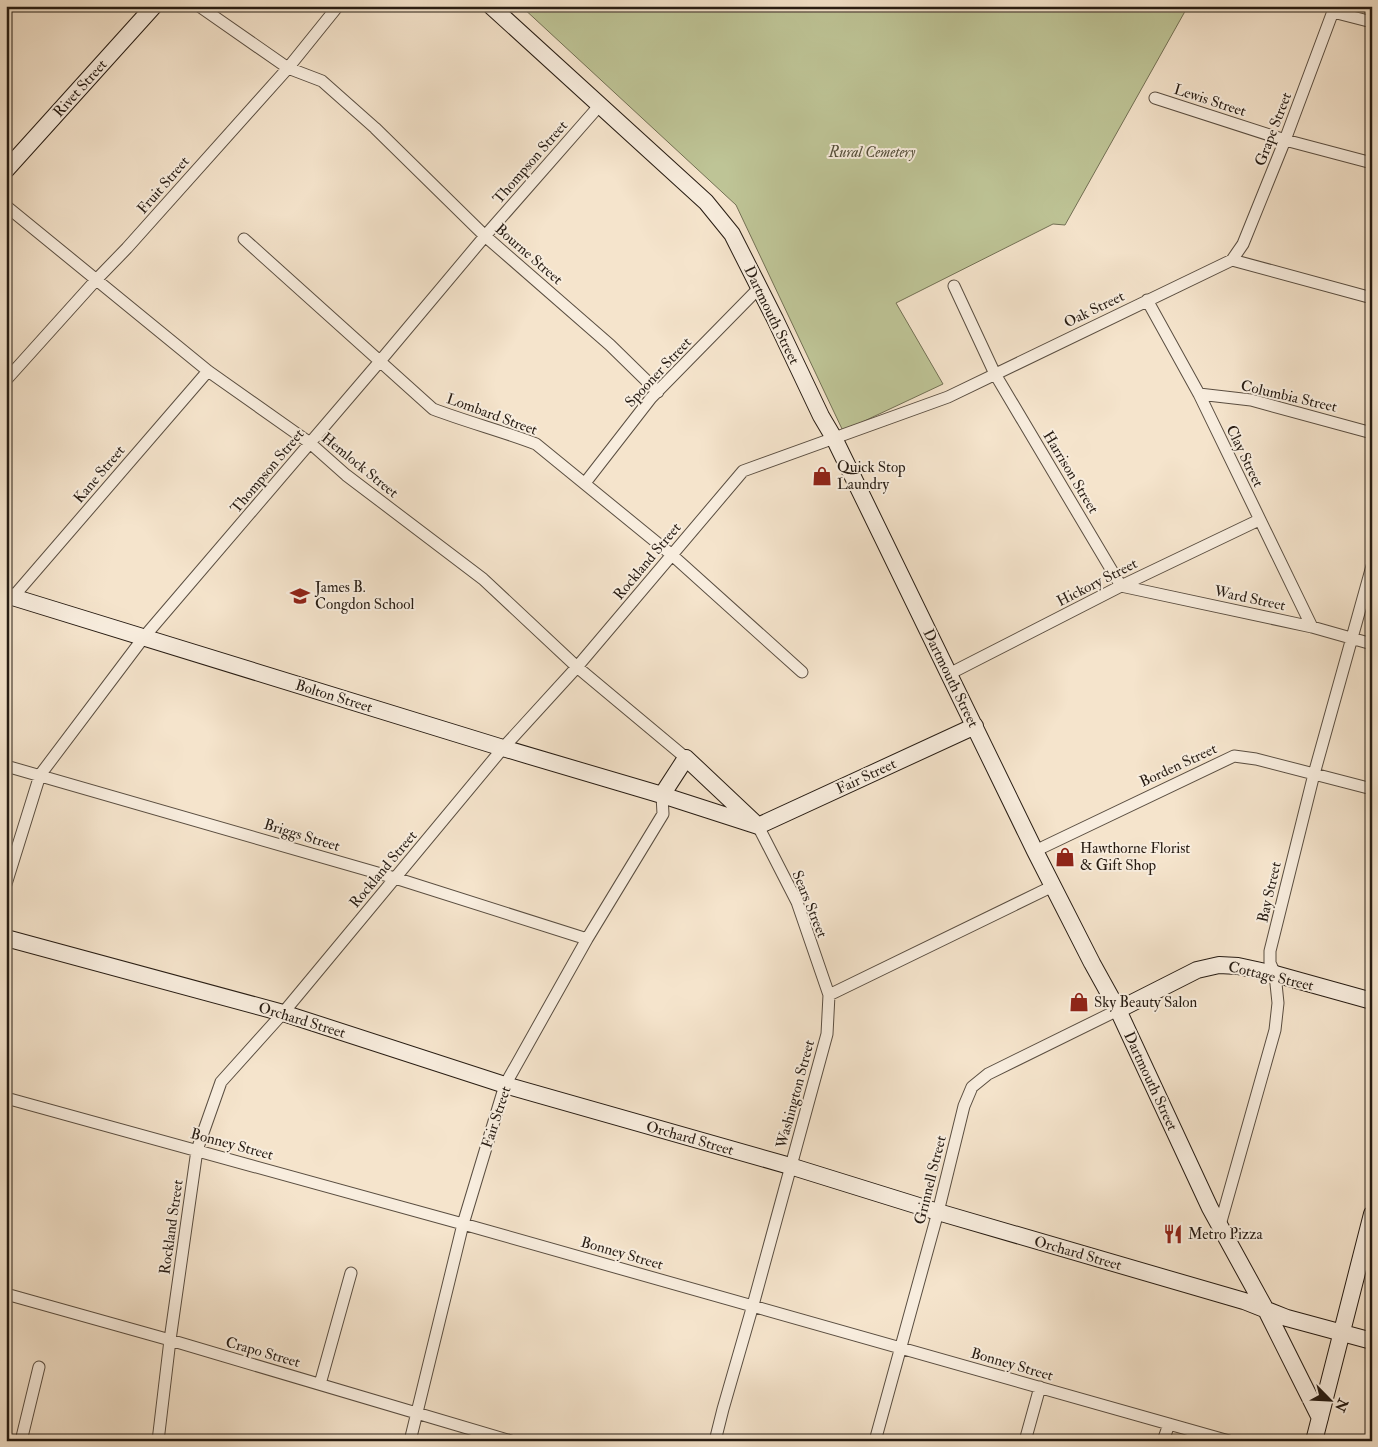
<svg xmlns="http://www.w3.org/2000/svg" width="1378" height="1447" font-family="'IM FELL Double Pica',serif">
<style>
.green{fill:#bec496;stroke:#727054}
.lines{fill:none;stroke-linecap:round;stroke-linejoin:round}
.street-casing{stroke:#5a4e41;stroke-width:13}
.secondary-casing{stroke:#271c13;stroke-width:18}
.street{stroke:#f8edde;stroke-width:11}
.secondary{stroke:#f8edde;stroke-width:16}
.labels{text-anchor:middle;stroke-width:4;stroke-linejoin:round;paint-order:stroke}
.street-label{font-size:15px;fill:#271c13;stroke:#f8edde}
.park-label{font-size:15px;font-style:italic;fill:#544e3a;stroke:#f8edde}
.poi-label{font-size:15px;fill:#271c13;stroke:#f8edde;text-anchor:start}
</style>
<rect width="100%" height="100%" fill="#f5e4cc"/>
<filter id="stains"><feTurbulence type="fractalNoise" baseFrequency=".004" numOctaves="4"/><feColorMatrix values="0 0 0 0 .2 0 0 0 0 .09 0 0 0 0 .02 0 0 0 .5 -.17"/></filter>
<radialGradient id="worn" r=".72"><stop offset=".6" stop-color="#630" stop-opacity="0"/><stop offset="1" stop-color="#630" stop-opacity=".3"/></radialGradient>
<path class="green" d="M 521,6 L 1188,6 L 1065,225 L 1053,224 L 896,303 L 943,384 L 843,431 L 736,205 Z"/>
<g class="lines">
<defs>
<path id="street" d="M 199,6 L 288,68 L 322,81 L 375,128 L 485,236 L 610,345 L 658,392
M 1333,12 L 1372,22
M 1155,98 L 1285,140 L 1372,163
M 6,206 L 208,371 L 310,443 L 346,475 L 483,579 L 577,667 L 686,758
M 244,239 L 433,409 C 467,422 502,431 536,444 L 672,555 L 802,672
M 1232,260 L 1243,244 L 1285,140 L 1335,6
M 954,286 L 995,374 L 1121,586 L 1312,627 L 1372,644
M 1147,300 L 1199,394 L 1312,627
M 6,380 L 96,280 L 127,248 L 288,68 L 338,6
M 1199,394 L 1251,400 L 1372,433
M 585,483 L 651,398 L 759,288
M 13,597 L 208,371
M 949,674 L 1121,586 L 1259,520
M 6,766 L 395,878 L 587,939
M 1035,851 L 1234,756 L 1256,759 L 1372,789
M 6,884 L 40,775 L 144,637 L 381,360 L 485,236 L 599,106
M 829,995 L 1053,886
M 6,1098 L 463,1224 L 1229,1441
M 1220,1225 L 1275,1030 L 1278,1003 L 1275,974 L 1270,963 L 1270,951 L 1314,774 L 1372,566
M 6,1294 L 170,1340 L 511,1441
M 320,1384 L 351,1273
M 21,1441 L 39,1367
M 158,1441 L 170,1340 L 197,1150 L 221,1082 L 283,1013 L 503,748 L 577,667 L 743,471 L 948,397 L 1232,260 L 1372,298
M 410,1441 L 463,1224 L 505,1085 L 587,939 L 663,814 L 662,795
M 715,1441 L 723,1409 L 753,1305 L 827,1034 L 829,995 L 797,902 L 758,826
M 875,1441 L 938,1212 L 964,1106 L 972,1087 L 988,1074 L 1118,1010
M 1025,1441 L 1040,1387
M 1163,1441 L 1169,1424"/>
<path id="secondary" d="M 491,6 L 706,202 L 732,234 L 775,319 L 821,416 L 834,438 L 1035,851 L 1092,963 L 1118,1010 L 1210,1208 L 1266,1310 L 1320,1418
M 6,170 L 154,6
M 6,595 L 503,748 L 662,795 L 758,826 L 975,726
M 662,795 L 686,758 L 755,823
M 6,938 L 283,1013 L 505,1085 L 790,1166 L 938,1212 L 1244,1301 L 1287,1318 L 1372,1341
M 1118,1010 L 1197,970 L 1219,965 L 1238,966 L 1275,974 L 1372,1001
M 1314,1441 L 1372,1214"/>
</defs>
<use href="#street" class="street-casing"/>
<use href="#secondary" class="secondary-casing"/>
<use href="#street" class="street"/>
<use href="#secondary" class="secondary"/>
</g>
<defs>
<symbol id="shop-bare" viewBox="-9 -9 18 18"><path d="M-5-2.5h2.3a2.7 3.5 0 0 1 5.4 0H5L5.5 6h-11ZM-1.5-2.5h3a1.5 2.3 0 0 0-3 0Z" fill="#8f2418" stroke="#f8edde" stroke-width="2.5" paint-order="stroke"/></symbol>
<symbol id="school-bare" viewBox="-9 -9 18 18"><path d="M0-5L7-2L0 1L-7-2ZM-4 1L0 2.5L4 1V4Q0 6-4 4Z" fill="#8f2418" stroke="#f8edde" stroke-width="2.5" paint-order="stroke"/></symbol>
<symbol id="restaurant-bare" viewBox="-9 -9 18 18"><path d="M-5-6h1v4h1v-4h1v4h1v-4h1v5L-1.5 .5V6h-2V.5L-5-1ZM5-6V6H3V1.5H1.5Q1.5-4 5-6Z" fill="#8f2418" stroke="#f8edde" stroke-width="2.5" paint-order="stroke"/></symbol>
</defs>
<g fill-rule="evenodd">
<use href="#shop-bare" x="808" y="462" width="28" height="28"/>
<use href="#school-bare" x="286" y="582" width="28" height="28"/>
<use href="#shop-bare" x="1051" y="843" width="28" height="28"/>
<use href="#shop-bare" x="1065" y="988" width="28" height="28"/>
<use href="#restaurant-bare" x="1159" y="1220" width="28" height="28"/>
</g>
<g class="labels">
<g class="street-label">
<text transform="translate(80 88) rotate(-48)" y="5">Rivet Street</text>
<text transform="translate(1210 100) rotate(18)" y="5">Lewis Street</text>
<text transform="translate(1273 129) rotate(-69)" y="5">Grape Street</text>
<text transform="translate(530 162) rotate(-49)" y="5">Thompson Street</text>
<text transform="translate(163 185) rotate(-49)" y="5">Fruit Street</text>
<text transform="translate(529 254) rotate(41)" y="5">Bourne Street</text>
<text transform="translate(1094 309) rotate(-26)" y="5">Oak Street</text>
<text transform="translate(772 315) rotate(64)" y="5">Dartmouth Street</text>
<text transform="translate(658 372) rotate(-47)" y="5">Spooner Street</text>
<text transform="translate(1289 396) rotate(13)" y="5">Columbia Street</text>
<text transform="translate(492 414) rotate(20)" y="5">Lombard Street</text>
<text transform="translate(1245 456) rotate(64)" y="5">Clay Street</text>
<text transform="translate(360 465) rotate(39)" y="5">Hemlock Street</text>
<text transform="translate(267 471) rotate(-50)" y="5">Thompson Street</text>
<text transform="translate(1071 472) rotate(59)" y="5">Harrison Street</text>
<text transform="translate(99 474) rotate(-50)" y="5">Kane Street</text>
<text transform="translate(647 561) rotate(-50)" y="5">Rockland Street</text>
<text transform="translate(1097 582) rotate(-27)" y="5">Hickory Street</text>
<text transform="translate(1250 598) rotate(12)" y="5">Ward Street</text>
<text transform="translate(951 678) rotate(64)" y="5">Dartmouth Street</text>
<text transform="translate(334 696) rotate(17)" y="5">Bolton Street</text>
<text transform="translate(1178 765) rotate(-25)" y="5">Borden Street</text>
<text transform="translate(866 776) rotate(-25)" y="5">Fair Street</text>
<text transform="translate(302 835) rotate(17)" y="5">Briggs Street</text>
<text transform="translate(383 869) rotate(-50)" y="5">Rockland Street</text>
<text transform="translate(1269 892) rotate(-77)" y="5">Bay Street</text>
<text transform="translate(810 904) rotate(68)" y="5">Sears Street</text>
<text transform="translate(1271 976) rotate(13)" y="5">Cottage Street</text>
<text transform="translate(302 1020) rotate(17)" y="5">Orchard Street</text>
<text transform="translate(1151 1081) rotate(65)" y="5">Dartmouth Street</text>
<text transform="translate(795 1094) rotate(-75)" y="5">Washington Street</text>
<text transform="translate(496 1117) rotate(-72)" y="5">Fair Street</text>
<text transform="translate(690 1138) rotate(16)" y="5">Orchard Street</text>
<text transform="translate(232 1144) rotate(15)" y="5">Bonney Street</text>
<text transform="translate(930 1180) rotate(-76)" y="5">Grinnell Street</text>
<text transform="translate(171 1227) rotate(-82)" y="5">Rockland Street</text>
<text transform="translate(622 1253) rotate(16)" y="5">Bonney Street</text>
<text transform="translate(1078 1253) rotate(16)" y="5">Orchard Street</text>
<text transform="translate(263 1352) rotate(16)" y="5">Crapo Street</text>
<text transform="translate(1012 1364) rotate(16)" y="5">Bonney Street</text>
</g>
<g class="park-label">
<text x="872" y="157">Rural Cemetery</text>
</g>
<g class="poi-label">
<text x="837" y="472">Quick Stop<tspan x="837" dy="17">Laundry</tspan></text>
<text x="315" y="592">James B.<tspan x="315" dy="17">Congdon School</tspan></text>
<text x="1080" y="853">Hawthorne Florist<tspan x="1080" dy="17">&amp; Gift Shop</tspan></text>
<text x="1094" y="1007">Sky Beauty Salon</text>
<text x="1188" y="1239">Metro Pizza</text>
</g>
</g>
<rect width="1378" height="1447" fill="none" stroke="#f5e4cc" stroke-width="25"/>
<rect x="8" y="8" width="1363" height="1432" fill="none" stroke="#271c13" stroke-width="2.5"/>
<rect x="12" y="12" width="1353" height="1422" fill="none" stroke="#271c13"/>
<g transform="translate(1330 1400) rotate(114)" stroke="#f8edde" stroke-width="4" paint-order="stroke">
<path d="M0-4L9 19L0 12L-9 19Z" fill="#271c13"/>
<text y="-8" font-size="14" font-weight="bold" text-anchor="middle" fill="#271c13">N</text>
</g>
<rect width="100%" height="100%" filter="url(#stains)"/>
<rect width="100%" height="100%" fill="url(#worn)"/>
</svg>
